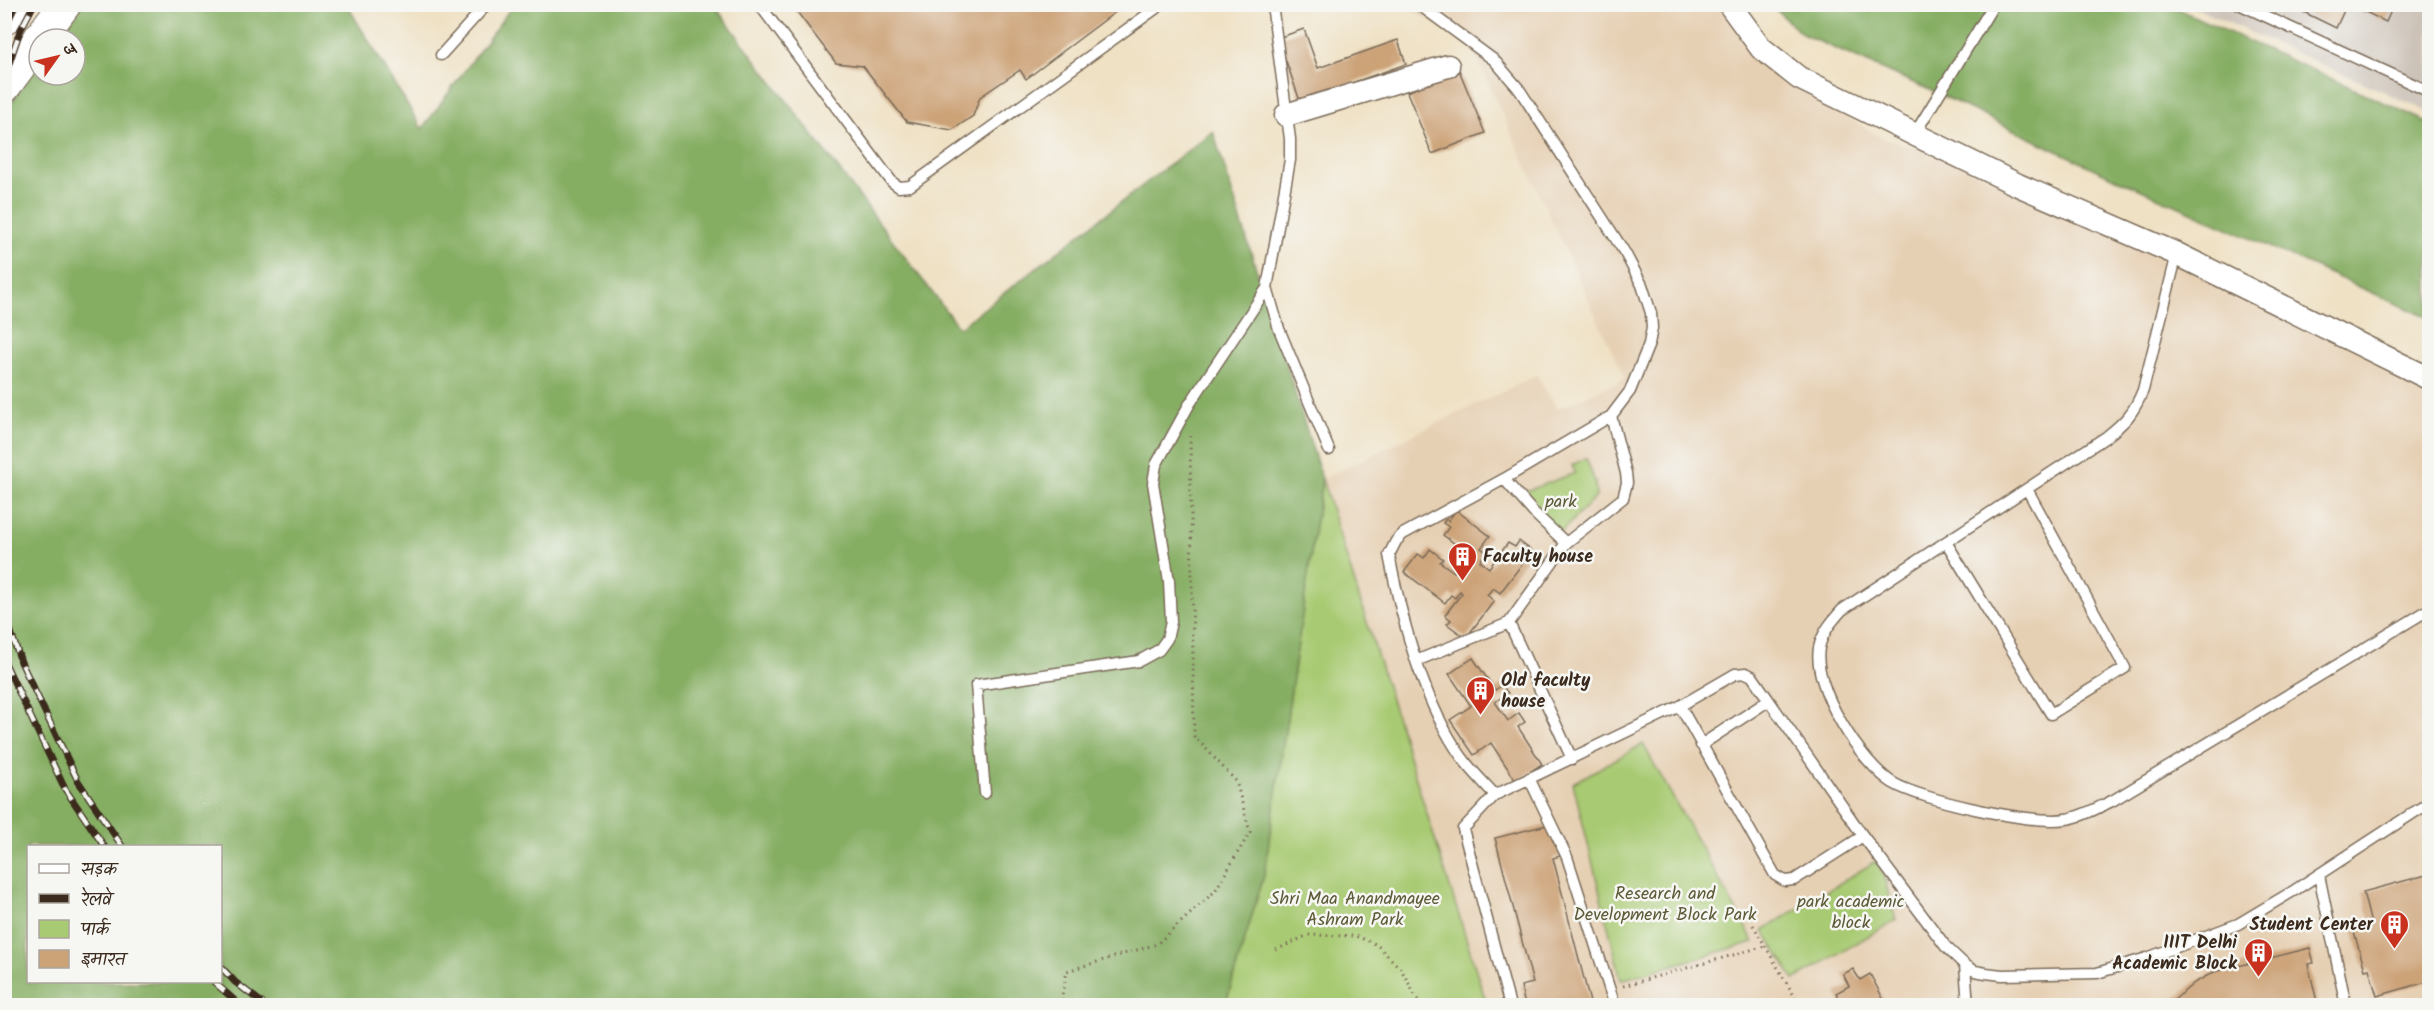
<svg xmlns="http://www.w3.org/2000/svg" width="2434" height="1010" font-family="Kalam,'Playpen Sans Deva',sans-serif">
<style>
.built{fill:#e6d0b4}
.industrial{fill:#ccc2b8}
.green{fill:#a8ca72;stroke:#727a48;stroke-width:1.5}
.forest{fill:#86ae64;stroke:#606c41;stroke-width:1.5;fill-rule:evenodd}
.building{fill:#cca277}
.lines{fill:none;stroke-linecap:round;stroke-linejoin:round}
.lane-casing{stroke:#7a6a58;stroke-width:13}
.street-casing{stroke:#7a6a58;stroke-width:25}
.secondary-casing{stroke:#7a6a58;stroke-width:34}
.path{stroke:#7a6a58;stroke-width:3;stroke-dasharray:1.5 4.5;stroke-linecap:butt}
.lane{stroke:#fff;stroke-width:10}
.street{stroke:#fff;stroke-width:22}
.secondary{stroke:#fff;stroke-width:32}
.rail-casing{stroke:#3b2a1e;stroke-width:7}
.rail{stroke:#f6f6f2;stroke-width:4.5;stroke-dasharray:14;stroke-linecap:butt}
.labels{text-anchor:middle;stroke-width:5;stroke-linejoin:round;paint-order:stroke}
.park-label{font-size:18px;fill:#5c5a37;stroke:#f6f6f2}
.poi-label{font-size:18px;font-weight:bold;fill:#3b2a1e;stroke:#f6f6f2;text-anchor:start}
</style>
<rect width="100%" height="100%" fill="#f6f6f2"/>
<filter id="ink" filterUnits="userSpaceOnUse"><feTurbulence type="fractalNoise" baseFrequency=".0167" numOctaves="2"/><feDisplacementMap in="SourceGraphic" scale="12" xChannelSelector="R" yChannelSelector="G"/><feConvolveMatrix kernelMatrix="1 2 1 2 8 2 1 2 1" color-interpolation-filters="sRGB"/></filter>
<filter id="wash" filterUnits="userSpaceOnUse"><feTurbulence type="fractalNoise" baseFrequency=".008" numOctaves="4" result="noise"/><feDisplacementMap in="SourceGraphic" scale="24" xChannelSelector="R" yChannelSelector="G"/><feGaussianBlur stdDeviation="1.35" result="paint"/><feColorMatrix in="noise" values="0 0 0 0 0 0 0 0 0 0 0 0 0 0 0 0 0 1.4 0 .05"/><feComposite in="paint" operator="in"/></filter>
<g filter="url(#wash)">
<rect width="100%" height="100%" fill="#efe1c4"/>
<path class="built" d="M 1402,5 L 1721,5 L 1803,91 L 1882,138 L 1929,151 L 2429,380 L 2429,1005 L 1486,1005 L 1322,479 L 1537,375 L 1557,409 L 1625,379 L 1469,42 Z"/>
<path class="industrial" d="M 2189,5 L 2429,5 L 2429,112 Z"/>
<path class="green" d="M 1586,458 L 1595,482 L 1596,497 L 1560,533 L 1523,492 L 1575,473 L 1572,465 Z
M 1322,479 L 1487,1005 L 1225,1006 L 1264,875 Z
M 1643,744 L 1754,942 L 1621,980 L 1573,783 Z
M 1876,861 L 1883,874 L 1896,920 L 1794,980 L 1763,930 Z"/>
<path class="forest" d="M 81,5 L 347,5 L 422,129 L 513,5 L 714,5 L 959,328 L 1213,131 L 1322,479 L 1264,875 L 1225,1005 L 5,1006 L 5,111 L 39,63 L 39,75 L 75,75 L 75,39 L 56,39 ZM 28,846 L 220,846 L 220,982 L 28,982 Z
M 1771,5 L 2169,5 L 2429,123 L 2429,318 L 2099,171 L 1939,94 L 1802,34 Z"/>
<g id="blocks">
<path class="building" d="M 791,4 L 1126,4 L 1026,79 L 1020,70 L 980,97 L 973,116 L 952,130 L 907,122 L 863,66 L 836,63 Z
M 2287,4 L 2347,4 L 2336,28 Z
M 2349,4 L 2394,4 L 2386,22 Z
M 1304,29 L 1318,68 L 1398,40 L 1406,64 L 1300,101 L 1278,38 Z
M 1459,70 L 1485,133 L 1432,154 L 1407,92 Z
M 1456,510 L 1490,536 L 1481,548 L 1486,552 L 1480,561 L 1489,568 L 1508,543 L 1515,547 L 1519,541 L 1532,551 L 1500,593 L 1493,588 L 1487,595 L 1494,601 L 1466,638 L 1447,624 L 1451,620 L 1445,615 L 1462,593 L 1460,591 L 1455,598 L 1451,595 L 1445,603 L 1404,572 L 1418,554 L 1424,558 L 1430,549 L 1443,559 L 1440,562 L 1454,572 L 1456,569 L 1462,573 L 1464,570 L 1453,561 L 1462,549 L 1443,535 L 1449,527 L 1443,523 L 1446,519 L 1448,521 Z
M 1473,658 L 1495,690 L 1502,685 L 1508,693 L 1495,702 L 1508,721 L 1519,713 L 1525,722 L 1518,727 L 1542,764 L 1516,781 L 1491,743 L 1474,755 L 1450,720 L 1471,706 L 1449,674 Z
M 1551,824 L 1560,856 L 1553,858 L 1591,1006 L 1525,1006 L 1521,986 L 1533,983 L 1495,838 Z
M 2430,874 L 2430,981 L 2377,996 L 2369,969 L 2365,970 L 2353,929 L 2371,924 L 2363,892 Z
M 2310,948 L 2314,963 L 2308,964 L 2318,1006 L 2167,1006 L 2194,983 L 2214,972 Z
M 1853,969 L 1860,980 L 1870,974 L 1887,1006 L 1843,1006 L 1836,993 L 1849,986 L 1843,974 Z"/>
</g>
</g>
<g filter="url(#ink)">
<use href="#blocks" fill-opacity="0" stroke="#7a6a58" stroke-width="1.5"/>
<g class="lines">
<defs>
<path id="lane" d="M 759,4 L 892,182 L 899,187 L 910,186 L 1162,4
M 1418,4 L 1494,60 L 1519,89 L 1625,253 L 1642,285 L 1651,313 L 1652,328 L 1649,344 L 1630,391 L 1611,416 L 1504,479 L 1403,534 L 1396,541 L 1389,555 C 1402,621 1425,711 1467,764 C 1476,775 1486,785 1495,795 L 1463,829 L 1510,1006
M 2239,4 L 2430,92
M 441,55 L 487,4
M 1914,135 L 1994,4
M 2177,254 L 2143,390 C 2134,413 2125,422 2106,437 L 1842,610 C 1832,621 1822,633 1819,648 C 1812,687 1861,763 1893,783 C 1921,800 2033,825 2066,819 C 2082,817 2097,808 2112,801 L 2430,609
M 1267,288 L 1279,329 L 1329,450
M 1504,479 L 1533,512 L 1566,543
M 1946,542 L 2051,714 L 2125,668 L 2027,489
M 1416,661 L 1509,623
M 1680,706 L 1775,875 L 1785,881 L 1794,880 L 1863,836
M 1701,745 L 1768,701
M 1572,759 L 1509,623 L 1566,543 L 1623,498 L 1627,483 L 1626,473 L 1611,416
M 1529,778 L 1567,857 L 1615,1006
M 985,793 L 976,685 L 1139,661 L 1159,650 L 1167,639 L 1171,622 L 1169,581 L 1153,483 L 1156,465 L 1189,405 L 1267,288 L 1290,160 L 1290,139 L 1272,4
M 1495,795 L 1680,706 L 1735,674 L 1746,673 L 1752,676 L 1863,836 L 1946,947 L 1965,965 L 1975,971 L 1986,973 L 2002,975 L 2097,973 L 2147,958 L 2238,924 L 2295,890 L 2430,802
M 2319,875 L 2346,1006
M 1965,965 L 1968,1006"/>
<path id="street" d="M 1729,4 L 1761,48 L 1799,78 L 2018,185 L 2177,254 L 2430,379
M 1286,115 L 1448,66"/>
<path id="secondary" d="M 4,19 L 17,4
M 39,39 L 65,4
M 4,87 L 39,40"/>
</defs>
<use href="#lane" class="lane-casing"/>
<use href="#street" class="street-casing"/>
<use href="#secondary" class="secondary-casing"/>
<path class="path" d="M 1753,925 L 1800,1006
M 1276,950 L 1308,935 L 1355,936 L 1376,944 L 1401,969 L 1421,1006
M 1623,986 L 1765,946
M 1060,1006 L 1067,971 L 1157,944 L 1215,891 L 1250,832 L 1236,781 L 1194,736 L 1190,436"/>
<use href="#lane" class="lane"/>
<use href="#street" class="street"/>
<use href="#secondary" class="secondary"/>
<defs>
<path id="rail" d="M 4,29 L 16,4
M 4,78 L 20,31 L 34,4
M 4,612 L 21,662 L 78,781 L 122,846
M 4,661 L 65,789 L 104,846
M 220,966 L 235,982 L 266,1006
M 214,982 L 241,1006"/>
</defs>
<use href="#rail" class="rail-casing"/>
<use href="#rail" class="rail"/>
</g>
</g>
<defs>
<symbol id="building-pin" viewBox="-11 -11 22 30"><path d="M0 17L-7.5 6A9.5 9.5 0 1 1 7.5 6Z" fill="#c8321e" stroke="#f6f6f2"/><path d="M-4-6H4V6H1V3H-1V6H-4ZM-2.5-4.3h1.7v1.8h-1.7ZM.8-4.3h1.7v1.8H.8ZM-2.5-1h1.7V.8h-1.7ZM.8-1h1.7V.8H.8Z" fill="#fff"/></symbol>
</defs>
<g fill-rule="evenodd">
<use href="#building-pin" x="1446" y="540" width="33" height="45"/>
<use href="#building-pin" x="1464" y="674" width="33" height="45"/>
<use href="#building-pin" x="2378" y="908" width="33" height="45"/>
<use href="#building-pin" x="2242" y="936" width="33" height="45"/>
</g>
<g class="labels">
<g class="park-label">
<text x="1561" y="507">park</text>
<text x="1665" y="899">Research and<tspan x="1665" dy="21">Development Block Park</tspan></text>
<text x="1355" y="904">Shri Maa Anandmayee<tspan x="1355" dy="21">Ashram Park</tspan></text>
<text x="1851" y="907">park academic<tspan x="1851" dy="21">block</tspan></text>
</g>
<g class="poi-label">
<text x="1483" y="562">Faculty house</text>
<text x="1501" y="686">Old faculty<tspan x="1501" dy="21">house</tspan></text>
<text x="2373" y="930" text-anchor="end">Student Center</text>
<text x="2237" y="948" text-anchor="end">IIIT Delhi<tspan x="2237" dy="21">Academic Block</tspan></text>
</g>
</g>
<rect width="2434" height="1010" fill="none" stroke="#f6f6f2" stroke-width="24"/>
<rect x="27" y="845" width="195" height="138" fill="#f6f6f2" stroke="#aba49d" stroke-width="1.5"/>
<rect x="39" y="864" width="30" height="9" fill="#ffffff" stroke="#aba49d" stroke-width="1.5"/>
<text x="81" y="875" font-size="18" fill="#3b2a1e">सड़क</text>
<rect x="39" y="894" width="30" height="9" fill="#3b2a1e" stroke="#aba49d" stroke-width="1.5"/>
<text x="81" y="905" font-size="18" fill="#3b2a1e">रेलवे</text>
<rect x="39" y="920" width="30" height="18" fill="#a8ca72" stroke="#aba49d" stroke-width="1.5"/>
<text x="81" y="935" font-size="18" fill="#3b2a1e">पार्क</text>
<rect x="39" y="950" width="30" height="18" fill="#cca277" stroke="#aba49d" stroke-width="1.5"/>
<text x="81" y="965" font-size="18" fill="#3b2a1e">इमारत</text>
<g transform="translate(57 57) rotate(56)"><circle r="28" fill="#f6f6f2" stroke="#aba49d" stroke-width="1.5"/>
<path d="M0-4.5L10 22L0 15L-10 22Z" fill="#c8321e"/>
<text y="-9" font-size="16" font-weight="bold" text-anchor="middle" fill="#3b2a1e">उ</text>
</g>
</svg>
